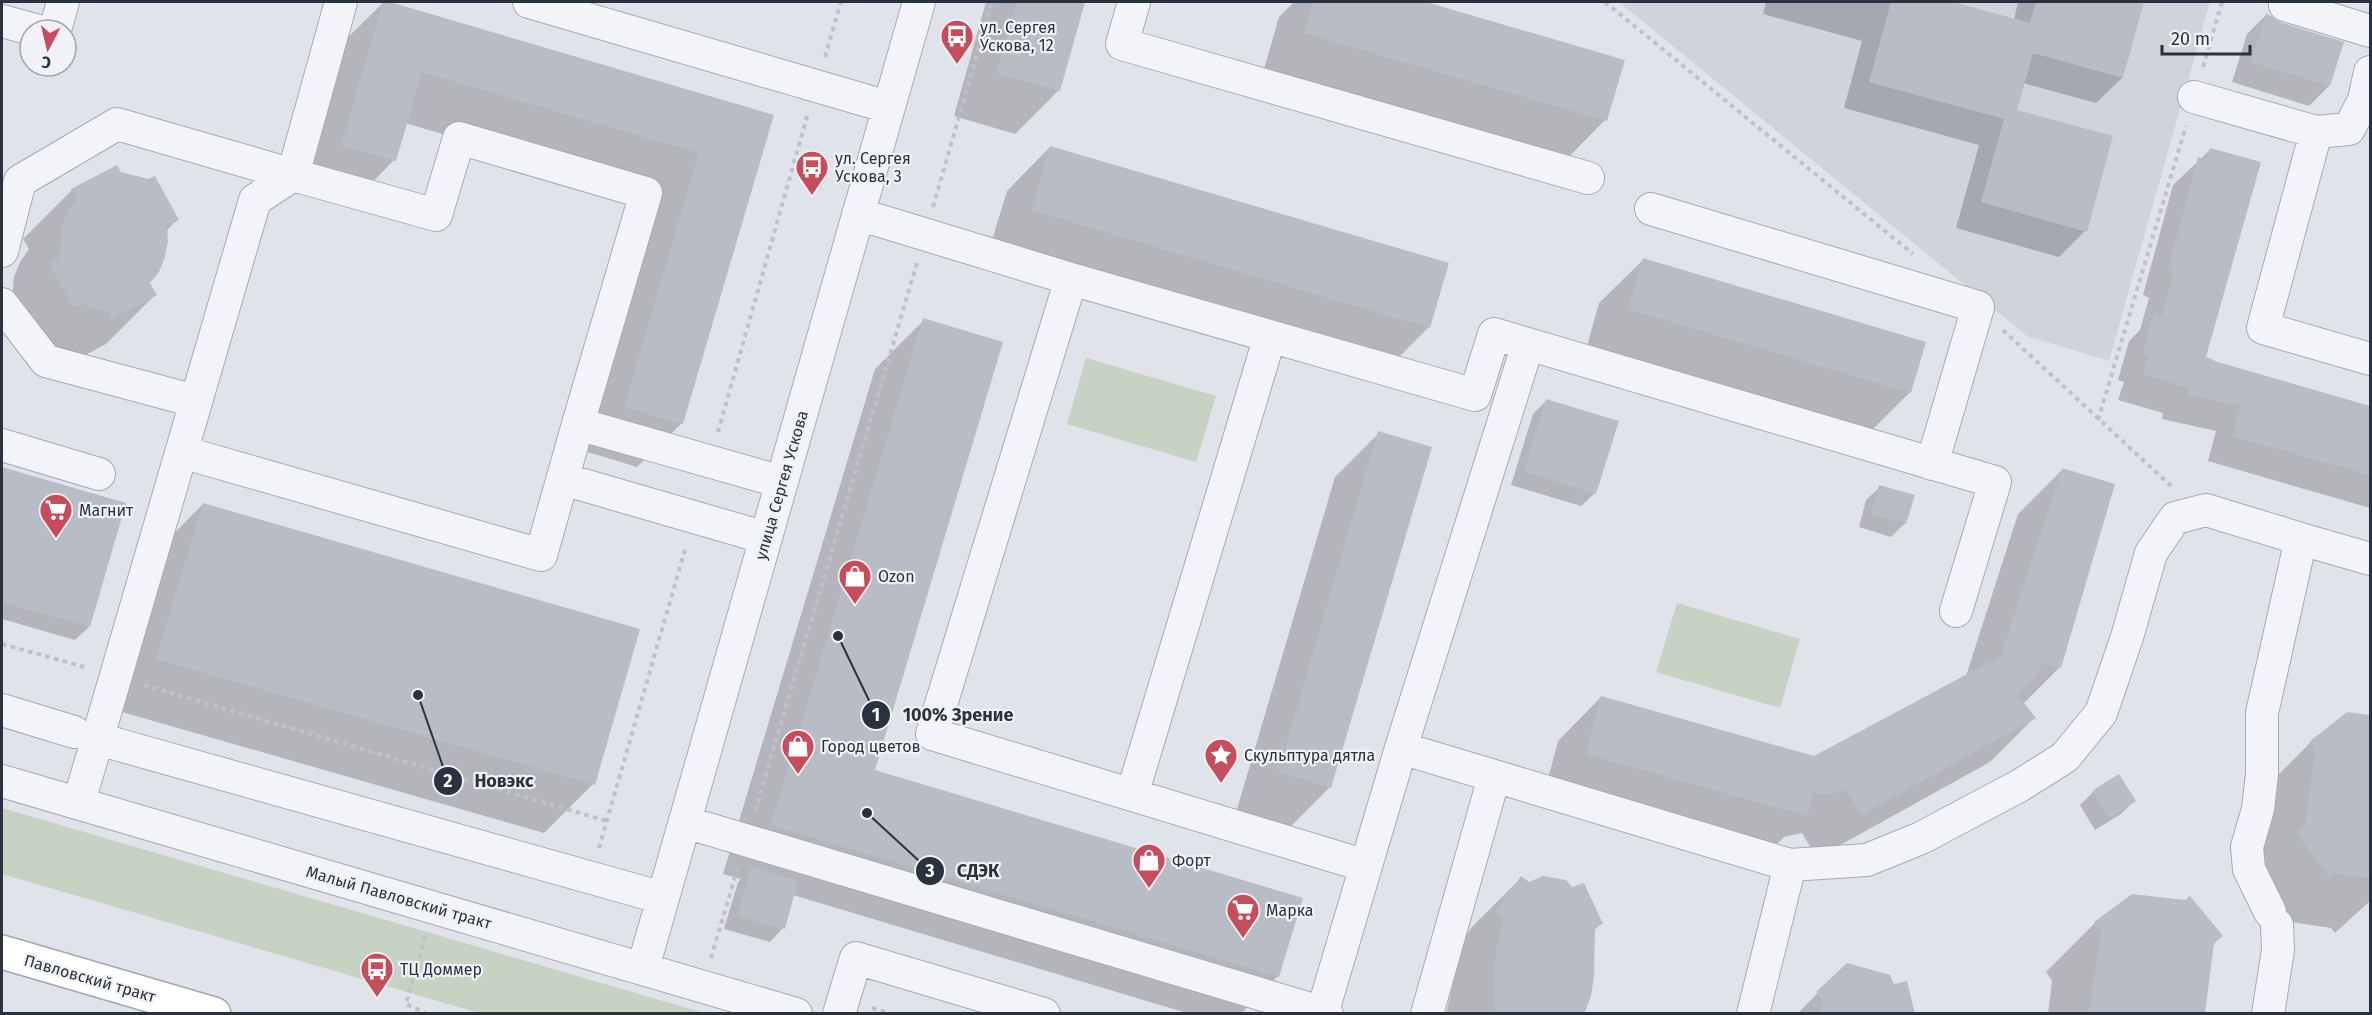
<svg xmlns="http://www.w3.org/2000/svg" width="2372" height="1015" font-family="'Fira Sans',sans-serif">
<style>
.built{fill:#cfd3da}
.green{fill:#c6d2c2}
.shadow{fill:#0003}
.building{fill:#b8bdc5}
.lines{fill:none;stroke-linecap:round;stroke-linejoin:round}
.minor-casing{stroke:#a6aab3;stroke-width:34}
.major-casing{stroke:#a0a8b4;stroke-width:36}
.path{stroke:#bfc1c7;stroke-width:4;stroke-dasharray:4.5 4.5;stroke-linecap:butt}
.minor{stroke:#f3f4f7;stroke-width:32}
.major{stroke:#fff;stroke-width:33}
.labels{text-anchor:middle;stroke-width:4.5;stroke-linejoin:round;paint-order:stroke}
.poi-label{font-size:16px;fill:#2a313f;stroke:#f0f2f6;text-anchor:start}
.street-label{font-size:16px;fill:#2a313f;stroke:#f0f2f6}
.leader{fill:none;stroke:#2a313f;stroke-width:2}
.callout-dot{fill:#2a313f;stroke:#f0f2f6;stroke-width:2}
.mark-label{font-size:18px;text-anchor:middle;font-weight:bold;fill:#fff}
.callout-label{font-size:18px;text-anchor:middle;font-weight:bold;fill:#2a313f;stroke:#f0f2f6;stroke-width:4.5;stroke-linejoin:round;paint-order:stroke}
</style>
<rect width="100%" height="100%" fill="#e0e3e9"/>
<path class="built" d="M 1619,2 L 2210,2 L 2109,361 L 2027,336 Z"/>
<path class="green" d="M 1086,358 L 1216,396 L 1196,462 L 1067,424 Z
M 1677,603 L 1800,639 L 1780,708 L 1656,672 Z
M 2,808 L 704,1013 L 479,1013 L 2,874 Z"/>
<path class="shadow" d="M 384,2 L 772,116 L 681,424 L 637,467 L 581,450 L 656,197 L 405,123 L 394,160 L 351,204 L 298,189 L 340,45 Z
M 986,2 L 1084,2 L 1059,90 L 1015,134 L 954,116 Z
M 1294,2 L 1420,2 L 1623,61 L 1605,120 L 1562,164 L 1262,76 L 1279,17 Z
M 1766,2 L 1948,2 L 2014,20 L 2018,2 L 2143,2 L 2122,78 L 2096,103 L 2023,83 L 2015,111 L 2085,231 L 2059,257 L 1956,228 L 1979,145 L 1844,108 L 1862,41 L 1763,14 Z
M 2266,15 L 2329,86 L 2309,106 L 2232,82 L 2247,34 Z
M 1050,147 L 1429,327 L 1385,371 L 988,253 L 1007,191 Z
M 2210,150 L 2204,357 L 2217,363 L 2370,407 L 2370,508 L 2208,461 L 2216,431 L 2162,419 L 2163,413 L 2118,400 L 2124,382 L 2118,380 L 2129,341 L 2140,330 L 2149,298 L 2143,295 L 2173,185 Z
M 120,173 L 177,220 L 166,231 L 148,283 L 155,295 L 106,344 L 63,367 L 12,302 L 14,277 L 20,262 L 29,249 L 23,239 L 72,190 Z
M 1643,260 L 1910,392 L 1866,436 L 1585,353 L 1599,303 Z
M 924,320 L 873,771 L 1278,976 L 1241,1014 L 1190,1014 L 793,895 L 783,928 L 770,942 L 724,929 L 738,882 L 741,879 L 723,874 L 875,369 Z
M 1547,400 L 1595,493 L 1581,506 L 1511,485 L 1533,414 Z
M 1379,433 L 1330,787 L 1286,831 L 1235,816 L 1335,477 Z
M 2,469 L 124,504 L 89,627 L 75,640 L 2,619 Z
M 2062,470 L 2113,485 L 2059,668 L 2023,704 L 2034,718 L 1990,762 L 1817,858 L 1802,833 L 1784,837 L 1762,859 L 1543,798 L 1558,741 L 1601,697 L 1814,758 L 1966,676 L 2018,514 Z
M 1880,487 L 1905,523 L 1891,537 L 1859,527 L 1866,500 Z
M 203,504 L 593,784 L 544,833 L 108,708 L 155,553 Z
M 2347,714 L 2370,716 L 2370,901 L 2335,933 L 2331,928 L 2284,921 L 2249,883 L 2261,792 L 2310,743 Z
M 2119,776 L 2134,801 L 2121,814 L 2095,830 L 2080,805 L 2094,791 Z
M 1521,878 L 1601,924 L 1593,931 L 1582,1014 L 1446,1014 L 1456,970 L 1447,962 L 1472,927 Z
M 2132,895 L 2221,936 L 2213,945 L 2203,1014 L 2048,1014 L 2052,981 L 2046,972 L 2095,923 Z
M 1847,964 L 1893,985 L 1913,1014 L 1797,1014 Z"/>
<path class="building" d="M 383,2 L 390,2 L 774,115 L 683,424 L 624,407 L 699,153 L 422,72 L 396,161 L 341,145 Z
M 1017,2 L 1085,2 L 1060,91 L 996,73 Z
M 1314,2 L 1426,2 L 1625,60 L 1607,121 L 1304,33 Z
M 1891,2 L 1953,2 L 2030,23 L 2036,2 L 2144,2 L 2123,78 L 2033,53 L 2017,110 L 2113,136 L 2087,232 L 1981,202 L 2004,119 L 1869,82 Z
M 2266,13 L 2280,22 L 2344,42 L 2330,86 L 2251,62 Z
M 1050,146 L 1449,263 L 1430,328 L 1031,210 Z
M 2210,148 L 2261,162 L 2206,357 L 2218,362 L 2370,406 L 2370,475 L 2232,436 L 2241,406 L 2187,394 L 2188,388 L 2143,374 L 2148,356 L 2143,354 L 2154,313 L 2162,316 L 2174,272 L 2168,269 L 2198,157 L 2206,160 Z
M 117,165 L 121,172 L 148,179 L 155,176 L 179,220 L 167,226 L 168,241 L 165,257 L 159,272 L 150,283 L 157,295 L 112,319 L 108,311 L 95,309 L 82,304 L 74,308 L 49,263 L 60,257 L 62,226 L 68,212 L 77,199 L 71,189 Z
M 1643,258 L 1926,342 L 1911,393 L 1628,309 Z
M 923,318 L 1003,342 L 875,770 L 1303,898 L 1279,977 L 771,825 Z
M 1546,399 L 1619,421 L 1596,494 L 1524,471 Z
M 1378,431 L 1432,447 L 1331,788 L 1278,772 Z
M 2,467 L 126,503 L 90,627 L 2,602 Z
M 2062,468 L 2115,484 L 2061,668 L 2043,663 L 2032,681 L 2017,694 L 2036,718 L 1861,815 L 1846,790 L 1829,794 L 1814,793 L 1807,816 L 1586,754 L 1601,696 L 1814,756 L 2001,656 Z
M 1879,485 L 1915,495 L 1906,524 L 1871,514 Z
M 203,503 L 640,629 L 595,785 L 156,659 Z
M 2347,712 L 2370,715 L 2370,878 L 2334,873 L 2329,877 L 2297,833 L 2305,828 L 2315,749 L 2309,742 Z
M 2119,774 L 2136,801 L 2109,818 L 2093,790 Z
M 751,867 L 798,881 L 785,929 L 737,916 Z
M 1521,876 L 1529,882 L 1543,876 L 1566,880 L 1572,887 L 1584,883 L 1603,924 L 1595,927 L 1594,977 L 1591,996 L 1584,1014 L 1495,1014 L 1494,970 L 1496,949 L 1504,920 L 1495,912 Z
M 2132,894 L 2185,900 L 2190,896 L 2223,936 L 2214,943 L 2205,1014 L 2089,1014 L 2101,931 L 2094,922 Z
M 1847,963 L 1890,975 L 1894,984 L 1907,981 L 1915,1014 L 1817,1014 L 1824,1002 L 1816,992 Z"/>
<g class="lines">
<defs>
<path id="minor" d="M 341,2 L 293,175 L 436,215 L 459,138 L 646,193 L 578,424 L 782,482
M 529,2 L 888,107
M 1134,2 L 1122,44 L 1588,178
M 2285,5 L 2370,31
M 2,21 L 35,30
M 55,30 L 63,2
M 2194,97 L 2316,132 L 2263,328 L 2370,359
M 2364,100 L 2370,72
M 2316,132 L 2349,129 L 2364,100 L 2370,102
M 1651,209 L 1978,307 L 1932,464
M 858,214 L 1071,279 L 1475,395 L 1494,334 L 1995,482 L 1956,611
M 2,251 L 20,181 L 117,124 L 293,175
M 1071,279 L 932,734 L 1366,866
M 2,304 L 46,361 L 195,401
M 2,445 L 99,474
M 182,452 L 541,555 L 578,424
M 563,479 L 766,538
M 2,710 L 74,732
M 98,739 L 663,898
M 1401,748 L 1790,865 L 1867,860 L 1921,838 L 2019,786 L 2065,757 L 2101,713 L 2127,637 L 2151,553 L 2175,518 L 2206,510 L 2301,539
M 2,781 L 796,1014
M 1132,795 L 1270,336
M 79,802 L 255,200 L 293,175
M 685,822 L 1327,1014
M 2270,912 L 2249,869 L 2247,847 L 2258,809 L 2262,774 L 2262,713 L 2301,539 L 2370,559
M 643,968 L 919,2
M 839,1014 L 856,958 L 1044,1014
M 1322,1014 L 1401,748 L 1528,344
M 1427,1014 L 1494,777
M 1753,1014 L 1790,865
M 2268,1014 L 2278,950 L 2277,925"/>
<path id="major" d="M 2,952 L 214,1014"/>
</defs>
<use href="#minor" class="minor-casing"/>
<use href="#major" class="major-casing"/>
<path class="path" d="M 1605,2 L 1913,254
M 825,57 L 841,2
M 2203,67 L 2222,2
M 933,207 L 992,2
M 2003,330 L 2171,486
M 2098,420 L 2186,126
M 718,432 L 808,113
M 2,644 L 88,668
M 144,685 L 607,821
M 755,811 L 917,263
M 599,848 L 686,546
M 425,936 L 406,1004 L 427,1014
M 711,958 L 737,870
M 872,1008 L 892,1014"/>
<use href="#minor" class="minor"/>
<use href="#major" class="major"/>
</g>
<defs>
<symbol id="bus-pin" viewBox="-11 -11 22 30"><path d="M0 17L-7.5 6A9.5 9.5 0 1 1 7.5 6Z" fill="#c74c5c" stroke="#f0f2f6"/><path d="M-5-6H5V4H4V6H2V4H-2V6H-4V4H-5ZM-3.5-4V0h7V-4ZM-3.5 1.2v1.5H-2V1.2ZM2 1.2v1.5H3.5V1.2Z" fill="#fff"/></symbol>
<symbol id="supermarket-pin" viewBox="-11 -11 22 30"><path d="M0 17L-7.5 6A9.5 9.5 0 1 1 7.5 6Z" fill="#c74c5c" stroke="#f0f2f6"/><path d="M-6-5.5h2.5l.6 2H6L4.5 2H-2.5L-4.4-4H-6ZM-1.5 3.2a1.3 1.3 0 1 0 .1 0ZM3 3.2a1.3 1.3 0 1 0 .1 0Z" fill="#fff"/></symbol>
<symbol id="shop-pin" viewBox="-11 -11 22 30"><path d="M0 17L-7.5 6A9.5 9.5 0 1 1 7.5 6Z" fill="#c74c5c" stroke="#f0f2f6"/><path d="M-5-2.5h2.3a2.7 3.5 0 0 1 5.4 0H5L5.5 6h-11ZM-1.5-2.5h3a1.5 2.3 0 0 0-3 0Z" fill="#fff"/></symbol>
<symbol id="sight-pin" viewBox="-11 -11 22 30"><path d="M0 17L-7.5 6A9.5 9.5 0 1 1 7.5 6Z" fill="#c74c5c" stroke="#f0f2f6"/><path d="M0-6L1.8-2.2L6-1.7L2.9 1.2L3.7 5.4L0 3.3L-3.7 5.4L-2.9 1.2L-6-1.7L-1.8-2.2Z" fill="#fff"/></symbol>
</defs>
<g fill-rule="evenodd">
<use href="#bus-pin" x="938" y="17" width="38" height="52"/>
<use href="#bus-pin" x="793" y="148" width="38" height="52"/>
<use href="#supermarket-pin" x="37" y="491" width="38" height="52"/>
<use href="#shop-pin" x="836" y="557" width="38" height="52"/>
<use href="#shop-pin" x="779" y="727" width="38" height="52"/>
<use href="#sight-pin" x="1202" y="736" width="38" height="52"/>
<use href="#shop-pin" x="1130" y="841" width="38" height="52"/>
<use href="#supermarket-pin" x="1224" y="891" width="38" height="52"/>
<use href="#bus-pin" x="358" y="950" width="38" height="52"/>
</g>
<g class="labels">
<g class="poi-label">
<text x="980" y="33">ул. Сергея<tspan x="980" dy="18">Ускова, 12</tspan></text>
<text x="835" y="164">ул. Сергея<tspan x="835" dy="18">Ускова, 3</tspan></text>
<text x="79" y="516">Магнит</text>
<text x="878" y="582">Ozon</text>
<text x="821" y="752">Город цветов</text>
<text x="1244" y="761">Скульптура дятла</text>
<text x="1172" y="866">Форт</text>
<text x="1266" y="916">Марка</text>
<text x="400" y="975">ТЦ Доммер</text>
</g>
<g class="street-label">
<text transform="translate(781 485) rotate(-74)" y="6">улица Сергея Ускова</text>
<text transform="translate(399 897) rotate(16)" y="6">Малый Павловский тракт</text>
<text transform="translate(90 978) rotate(16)" y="6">Павловский тракт</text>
</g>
</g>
<path class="leader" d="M838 636L876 715M418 695L448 781M867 813L930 871"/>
<g class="callout-dot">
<circle cx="838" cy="636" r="6"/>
<circle cx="418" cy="695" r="6"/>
<circle cx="867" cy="813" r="6"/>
<circle cx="876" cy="715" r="15"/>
<circle cx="448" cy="781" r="15"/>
<circle cx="930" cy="871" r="15"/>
</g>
<g class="mark-label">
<text x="876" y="721">1</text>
<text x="448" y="787">2</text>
<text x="930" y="877">3</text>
</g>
<g class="callout-label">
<text x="958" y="721">100% Зрение</text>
<text x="504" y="787">Новэкс</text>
<text x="978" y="877">СДЭК</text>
</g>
<rect width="2372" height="1015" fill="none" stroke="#2a313f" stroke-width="6"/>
<g transform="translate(48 48) rotate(187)"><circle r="28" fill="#f0f2f6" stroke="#a1a5ad" stroke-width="1.5"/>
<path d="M0-4.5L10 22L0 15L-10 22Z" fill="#c74c5c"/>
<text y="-9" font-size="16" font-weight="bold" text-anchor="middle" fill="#2a313f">С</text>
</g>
<path d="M2162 45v9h88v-9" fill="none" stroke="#2a313f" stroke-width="3"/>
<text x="2171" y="45" font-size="18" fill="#2a313f" stroke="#f0f2f6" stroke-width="4.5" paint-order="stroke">20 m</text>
</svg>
